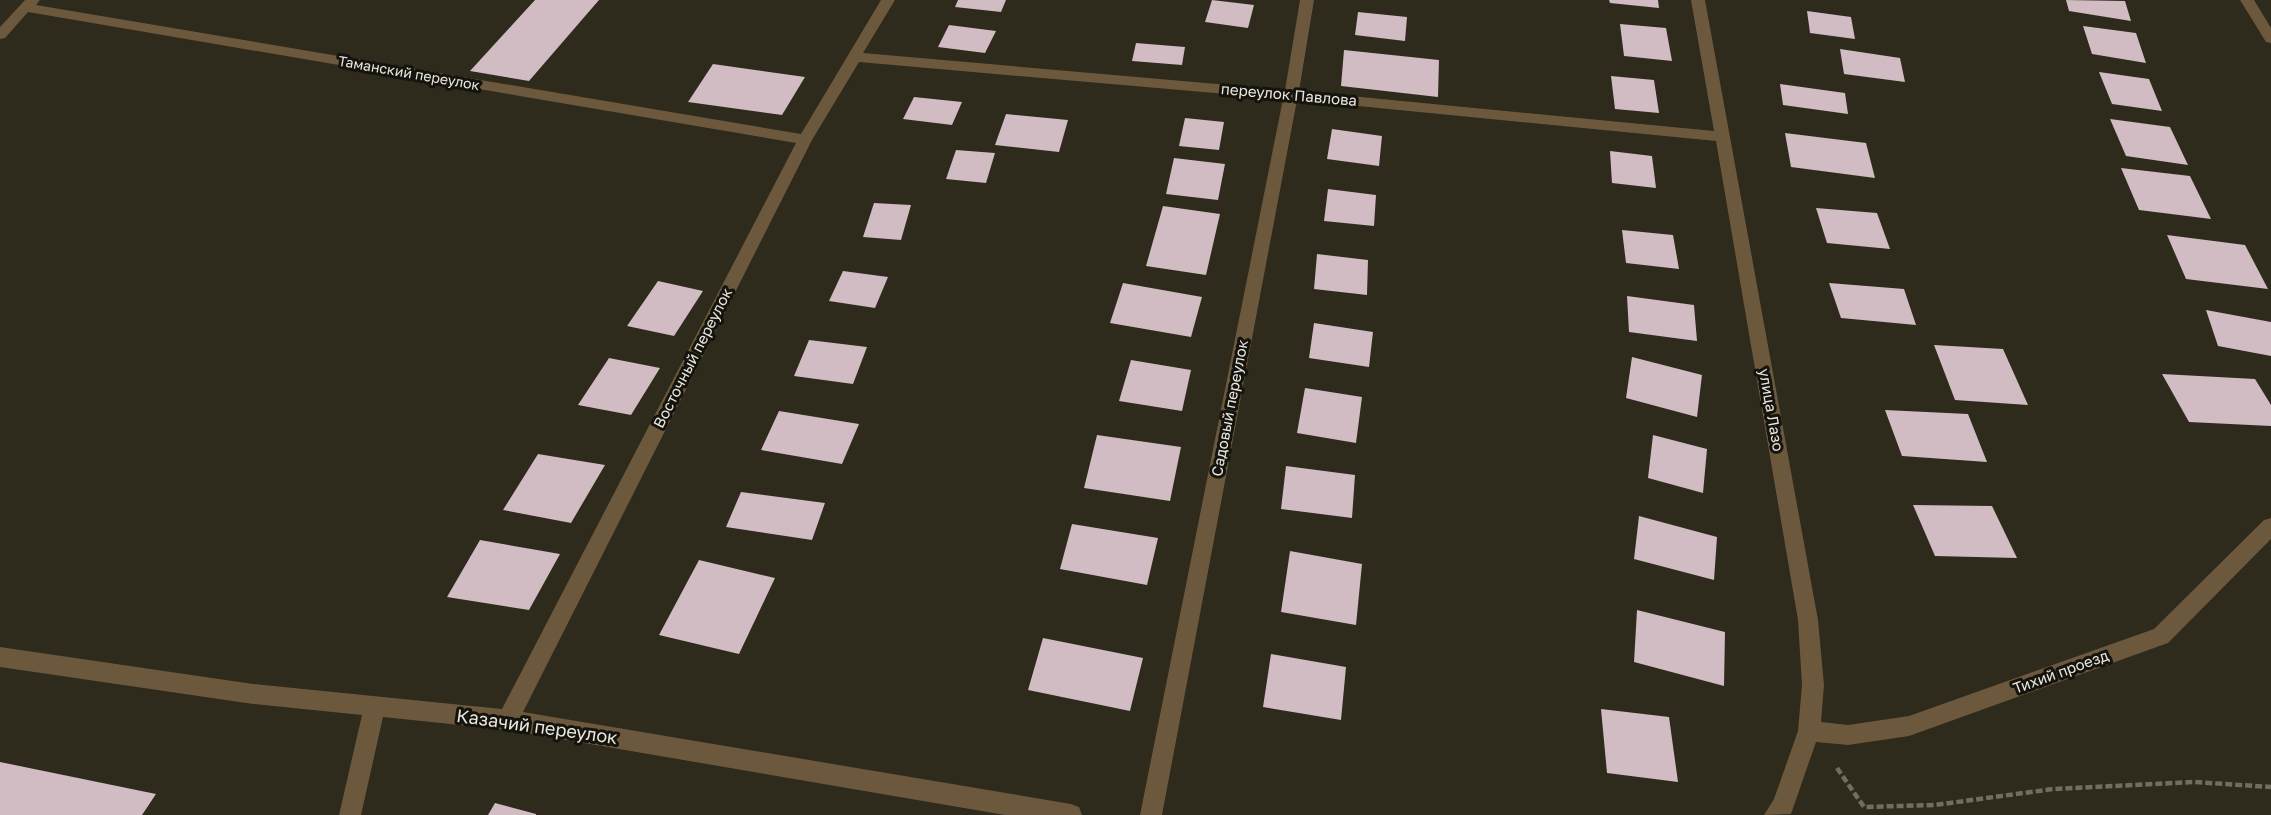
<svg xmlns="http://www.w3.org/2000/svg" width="2271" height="815" font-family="'Golos Text',sans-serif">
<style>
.building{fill:#d0bcc2}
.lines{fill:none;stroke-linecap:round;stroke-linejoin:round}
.path{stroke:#706d61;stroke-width:4.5;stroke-dasharray:7 3;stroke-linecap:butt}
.street{fill:#6c583c;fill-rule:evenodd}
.labels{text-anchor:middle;stroke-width:6;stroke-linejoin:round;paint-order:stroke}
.far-street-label{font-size:14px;fill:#e9e7de;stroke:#14130d}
.street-label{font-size:15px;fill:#e9e7de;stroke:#14130d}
.near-street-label{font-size:18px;fill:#e9e7de;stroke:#14130d}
</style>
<rect width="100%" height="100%" fill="#2e2a1c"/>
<path class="building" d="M 535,0 L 599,0 L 529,81 L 470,71 Z
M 958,0 L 1006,0 L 1001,12 L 955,7 Z
M 1212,0 L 1254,5 L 1248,28 L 1205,22 Z
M 1609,0 L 1658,0 L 1659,8 L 1610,3 Z
M 2066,0 L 2125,1 L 2131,21 L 2069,11 Z
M 1807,11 L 1851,17 L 1855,39 L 1810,33 Z
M 1358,12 L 1407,17 L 1405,41 L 1355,35 Z
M 1620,24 L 1666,28 L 1672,61 L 1624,56 Z
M 949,25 L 996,31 L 985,53 L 938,47 Z
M 2083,26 L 2136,33 L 2146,63 L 2092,54 Z
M 1136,43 L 1185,47 L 1182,65 L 1132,61 Z
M 1840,49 L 1900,58 L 1905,82 L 1844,74 Z
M 1344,50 L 1439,60 L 1438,97 L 1341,86 Z
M 713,64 L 805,77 L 782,115 L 688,102 Z
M 2099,72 L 2149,79 L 2162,111 L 2112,104 Z
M 1611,76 L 1654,80 L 1659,113 L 1615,109 Z
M 1780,84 L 1845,93 L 1848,114 L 1783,105 Z
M 914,97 L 962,102 L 952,125 L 903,119 Z
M 1006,114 L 1068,120 L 1059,152 L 995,145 Z
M 1185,118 L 1224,122 L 1219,150 L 1179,146 Z
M 2110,119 L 2170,127 L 2188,165 L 2126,156 Z
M 1332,129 L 1382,136 L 1379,166 L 1327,159 Z
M 1785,133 L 1866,143 L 1875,178 L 1791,167 Z
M 956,150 L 995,153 L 986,183 L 946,179 Z
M 1610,151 L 1652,156 L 1656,188 L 1612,183 Z
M 1174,158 L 1225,164 L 1218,200 L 1166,194 Z
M 2121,168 L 2190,176 L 2211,219 L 2139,210 Z
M 1328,189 L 1376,195 L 1374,226 L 1324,221 Z
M 874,203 L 911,205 L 901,240 L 863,237 Z
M 1163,206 L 1220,214 L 1206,275 L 1146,266 Z
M 1816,208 L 1877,213 L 1890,249 L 1827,243 Z
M 1622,230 L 1673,235 L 1679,269 L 1626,263 Z
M 2167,235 L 2245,245 L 2268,289 L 2186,279 Z
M 1317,254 L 1368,260 L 1367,295 L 1314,289 Z
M 843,271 L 888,277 L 875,308 L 829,301 Z
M 658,281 L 703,291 L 674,336 L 627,326 Z
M 1123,283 L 1202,297 L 1191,337 L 1110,323 Z
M 1829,283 L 1904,289 L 1916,325 L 1841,318 Z
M 1627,296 L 1694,305 L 1697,341 L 1629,332 Z
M 2206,310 L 2271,322 L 2271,356 L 2218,346 Z
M 1314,323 L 1373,332 L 1369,367 L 1309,358 Z
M 809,340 L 867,347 L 853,384 L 794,376 Z
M 1934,345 L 2003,349 L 2028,405 L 1955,400 Z
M 1632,357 L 1702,375 L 1697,417 L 1626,398 Z
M 609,358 L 660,368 L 631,415 L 578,405 Z
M 1131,360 L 1191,370 L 1182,411 L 1119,401 Z
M 2162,374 L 2255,379 L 2271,405 L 2271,426 L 2189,422 Z
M 1305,388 L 1362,397 L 1356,443 L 1297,433 Z
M 1885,410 L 1968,414 L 1987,462 L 1902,456 Z
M 779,411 L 859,424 L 842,464 L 761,450 Z
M 1097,435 L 1181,447 L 1170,501 L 1084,488 Z
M 1653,435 L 1707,449 L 1703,493 L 1648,478 Z
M 538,454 L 605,465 L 571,523 L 503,510 Z
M 1286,466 L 1355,475 L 1352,518 L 1281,509 Z
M 741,492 L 825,503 L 812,540 L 726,527 Z
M 1913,505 L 1992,506 L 2017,558 L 1935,556 Z
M 1639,516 L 1717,537 L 1714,580 L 1634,559 Z
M 1072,524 L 1158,538 L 1147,585 L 1060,569 Z
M 480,540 L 560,554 L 529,610 L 447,597 Z
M 1290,551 L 1362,564 L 1356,625 L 1281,612 Z
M 699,560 L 775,578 L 739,654 L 659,635 Z
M 1637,610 L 1725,632 L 1724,686 L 1634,662 Z
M 1043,638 L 1143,658 L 1130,711 L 1028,690 Z
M 1271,654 L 1346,667 L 1341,720 L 1263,707 Z
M 1601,709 L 1669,717 L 1678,782 L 1607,773 Z
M 0,762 L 156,794 L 142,815 L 0,815 Z
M 495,803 L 536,814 L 536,815 L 488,815 Z"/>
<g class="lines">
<path class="path" d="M 1837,768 L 1864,807 L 1935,805 L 2053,789 L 2194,782 L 2271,787"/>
<path class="street" d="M 25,0 L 40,0 L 36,5 L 801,134 L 881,0 L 895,0 L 863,53 L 1285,90 L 1300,0 L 1314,0 L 1299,91 L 1714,131 L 1691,0 L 1705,0 L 1818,620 L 1824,685 L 1821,722 L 1848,725 L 1909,716 L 2154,629 L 2264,520 L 2271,518 L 2271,539 L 2168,643 L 1909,736 L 1848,745 L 1816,742 L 1791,814 L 1764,815 L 1774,799 L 1798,731 L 1802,685 L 1798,620 L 1716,141 L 1297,100 L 1162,815 L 1140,815 L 1283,99 L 859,62 L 812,140 L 523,712 L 1071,804 L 1079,807 L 1082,815 L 1005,815 L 508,730 L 383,717 L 361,815 L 339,815 L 362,715 L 253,704 L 0,667 L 0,647 L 253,684 L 502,709 L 796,143 L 28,12 L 5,38 L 0,39 L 0,27 Z
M 2240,0 L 2254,0 L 2271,28 L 2271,43 L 2266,42 Z"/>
</g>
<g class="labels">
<g class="far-street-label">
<text transform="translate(409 73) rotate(10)" y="5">Таманский переулок</text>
</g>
<g class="street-label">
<text transform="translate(1289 95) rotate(5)" y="5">переулок Павлова</text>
<text transform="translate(693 358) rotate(-63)" y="5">Восточный переулок</text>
<text transform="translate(1230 408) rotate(-79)" y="5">Садовый переулок</text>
<text transform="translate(1771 410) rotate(80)" y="5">улица Лазо</text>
<text transform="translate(2061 672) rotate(-20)" y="5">Тихий проезд</text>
</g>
<g class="near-street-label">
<text transform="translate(537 727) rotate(8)" y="6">Казачий переулок</text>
</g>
</g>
</svg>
